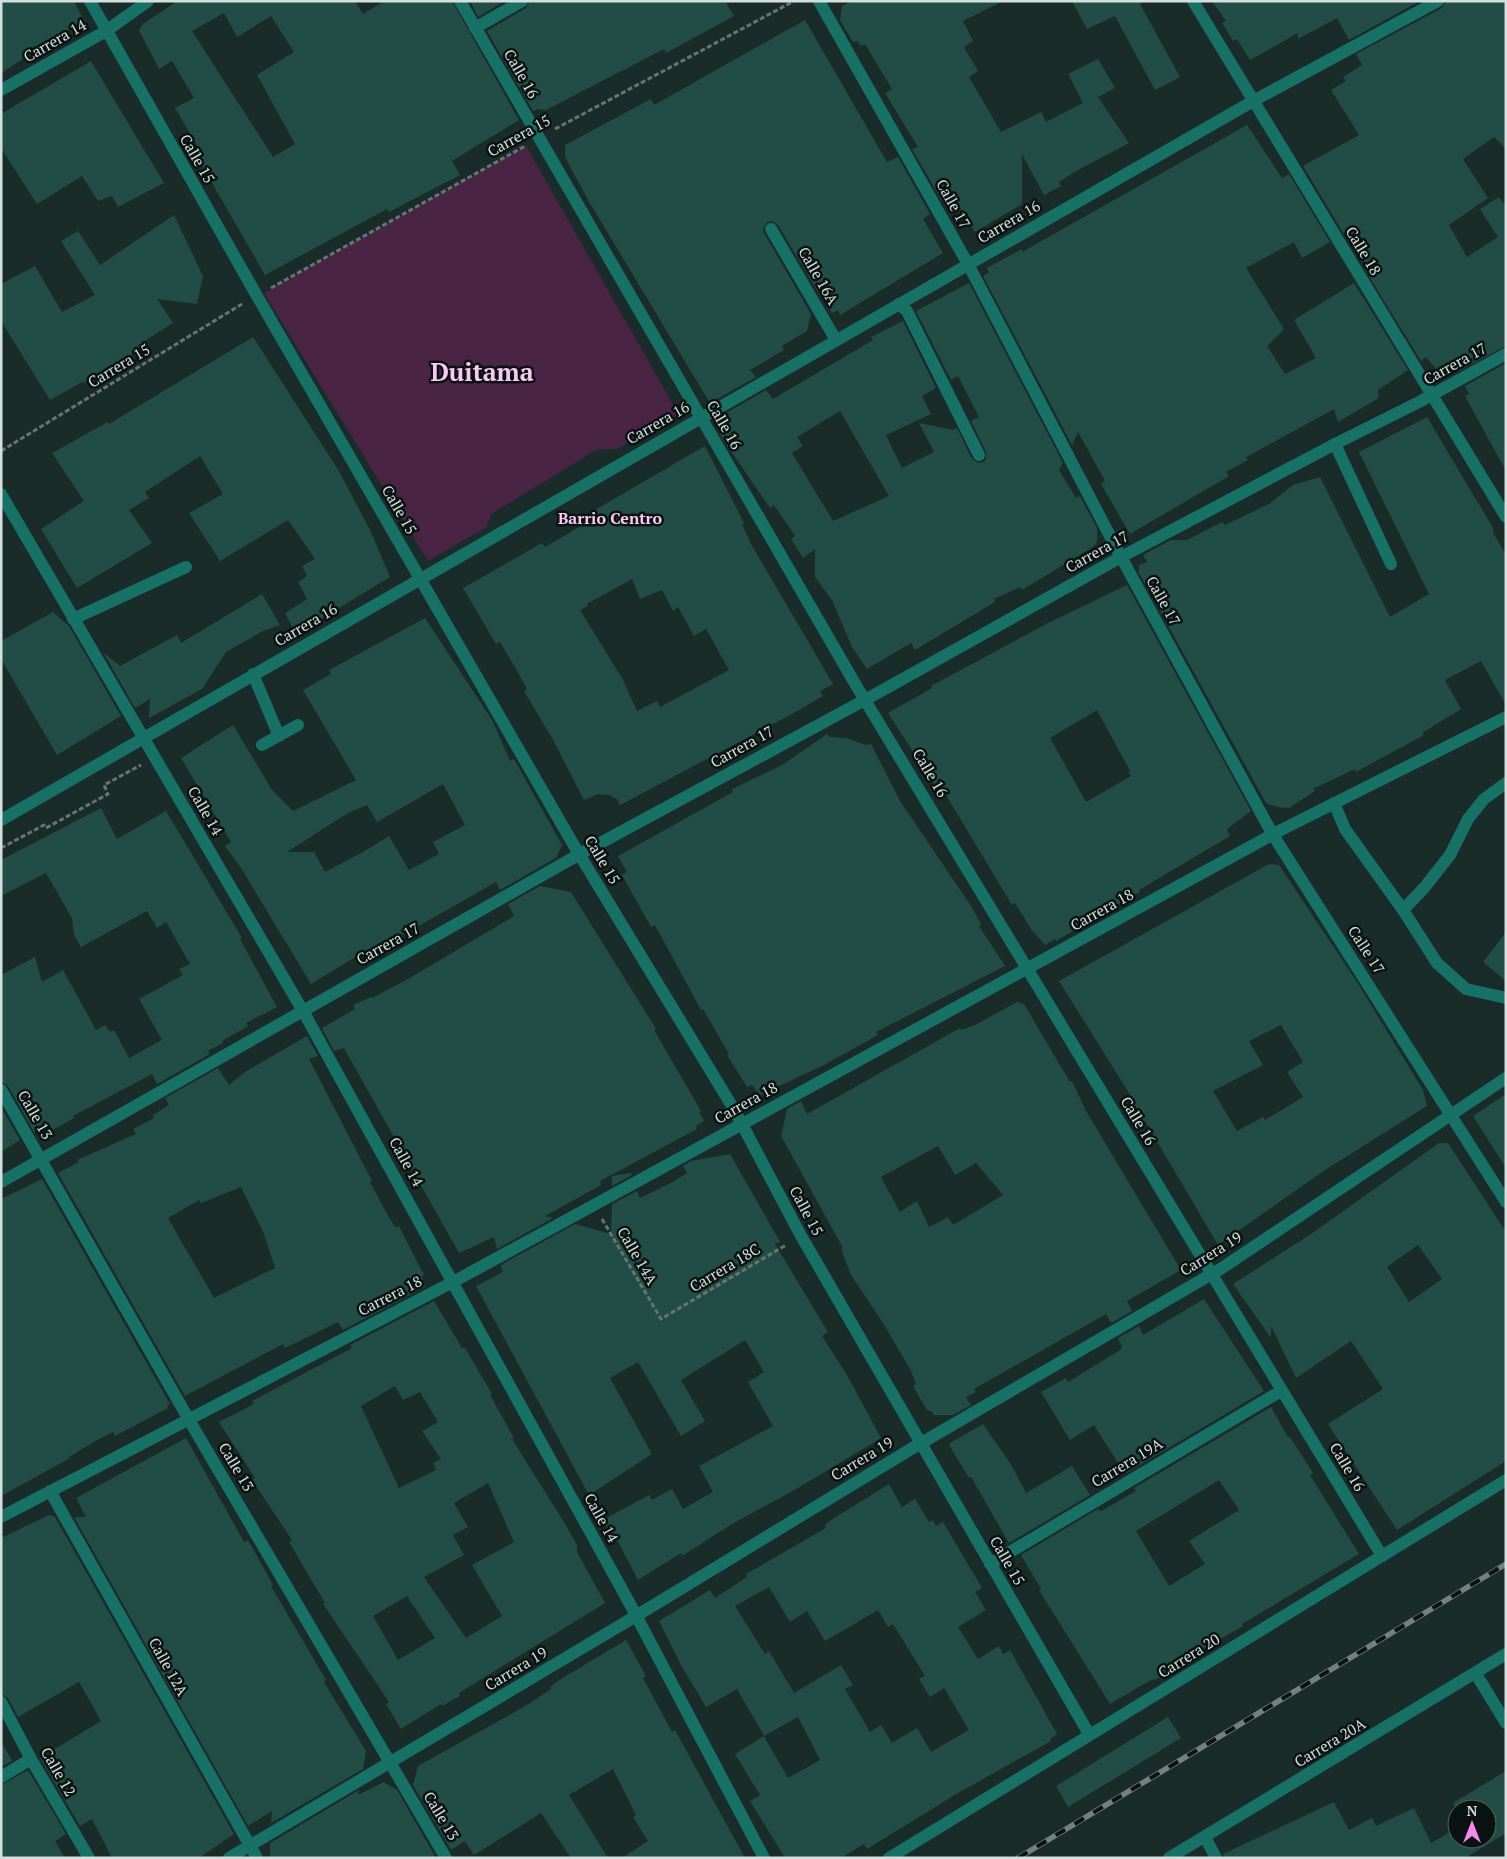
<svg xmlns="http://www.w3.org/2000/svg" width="1507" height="1859" font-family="'PT Serif',serif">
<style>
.green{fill:#492444}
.building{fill:#224c46;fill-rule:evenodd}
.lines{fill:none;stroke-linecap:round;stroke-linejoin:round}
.path{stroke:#657572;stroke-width:3;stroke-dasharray:5 2.5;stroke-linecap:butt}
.service{stroke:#187167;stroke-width:12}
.minor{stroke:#187167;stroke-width:12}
.tertiary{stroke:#187167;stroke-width:12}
.rail-casing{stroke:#738280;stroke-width:5.5}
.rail{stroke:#0b1312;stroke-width:4;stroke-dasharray:11;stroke-linecap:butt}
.labels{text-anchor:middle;stroke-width:5;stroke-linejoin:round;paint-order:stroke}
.street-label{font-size:15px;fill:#d5e0de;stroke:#0b1312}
.neighbourhood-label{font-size:16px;font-weight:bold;fill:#fbc8f3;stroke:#0b1312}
.town-label{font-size:25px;font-weight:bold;fill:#fbc8f3;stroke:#0b1312}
</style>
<rect width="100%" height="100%" fill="#1a2c29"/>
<path class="green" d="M 526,146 L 679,415 L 617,449 L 596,450 L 491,514 L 487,527 L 428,561 L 264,293 Z"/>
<path class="building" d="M 1,1 L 74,1 L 84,21 L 33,49 L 35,51 L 1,73 Z
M 177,1 L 355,1 L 363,14 L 384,1 L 452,1 L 519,120 L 452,161 L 460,175 L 389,212 L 387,209 L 265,275 L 197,157 L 202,154 L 175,108 L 194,98 L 172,61 L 159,69 L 139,30 L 143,24 ZM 224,13 L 237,37 L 271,16 L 294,52 L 257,75 L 295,144 L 273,157 L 192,31 Z
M 470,1 L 505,1 L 478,17 Z
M 530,1 L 725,1 L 734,16 L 666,53 L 664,49 L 546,110 L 538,109 L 533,111 L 487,31 L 526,8 Z
M 852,1 L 1003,1 L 963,21 L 973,41 L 964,47 L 978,71 L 969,77 L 1001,132 L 1041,112 L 1046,122 L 1083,103 L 1068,74 L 1098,59 L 1115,88 L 1098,97 L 1129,143 L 1078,170 L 1059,182 L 1061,186 L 1044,195 L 1022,154 L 1022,204 L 975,232 L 956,200 L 945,206 L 912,149 L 918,147 L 885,93 L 892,89 L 865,44 L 861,46 L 857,41 L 853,42 L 840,20 L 842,6 Z
M 1072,1 L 1145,1 L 1140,4 L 1180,77 L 1155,90 L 1115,16 L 1087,29 Z
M 1212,1 L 1420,1 L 1349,40 L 1337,18 L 1298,39 L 1298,33 L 1250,60 L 1237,39 L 1233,41 L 1222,23 L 1226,21 Z
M 1446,1 L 1506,1 L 1506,149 L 1494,137 L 1463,159 L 1488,198 L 1449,225 L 1467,257 L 1498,237 L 1480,209 L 1499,197 L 1506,207 L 1506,346 L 1457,372 L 1452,361 L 1437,370 L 1426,357 L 1421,361 L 1367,273 L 1365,269 L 1368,267 L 1347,233 L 1344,234 L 1303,166 L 1359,135 L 1331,90 L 1346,81 L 1343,77 L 1362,65 L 1356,54 L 1442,8 Z
M 805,20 L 887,162 L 898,157 L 930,214 L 923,219 L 943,253 L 840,315 L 838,310 L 832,313 L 818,290 L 818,292 L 778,225 L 771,221 L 767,222 L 763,229 L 764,233 L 811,314 L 807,331 L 782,346 L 784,350 L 750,370 L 756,377 L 710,403 L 588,200 L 565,157 L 565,145 L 651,99 L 654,105 Z
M 91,61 L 164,183 L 118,207 L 112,196 L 98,201 L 82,176 L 37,204 L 1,148 L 1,114 Z
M 1247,125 L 1282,178 L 1289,174 L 1330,242 L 1302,258 L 1294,242 L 1246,268 L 1284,329 L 1267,346 L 1285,374 L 1316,358 L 1294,320 L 1354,283 L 1408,370 L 1378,390 L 1379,398 L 1338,422 L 1334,409 L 1305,425 L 1246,457 L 1248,460 L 1226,472 L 1229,476 L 1130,534 L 1101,484 L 1105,481 L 1078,432 L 1072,445 L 983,276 L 989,273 L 987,268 L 1022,249 L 1022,252 Z
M 174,215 L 203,276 L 197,304 L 157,299 L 173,323 L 146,340 L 148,345 L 83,383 L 82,382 L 50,400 L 1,321 L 1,284 L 35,266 L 62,312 L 95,295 L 61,241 L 78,231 L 100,265 Z
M 969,283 L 1063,463 L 1059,470 L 1076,498 L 1080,496 L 1097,528 L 1097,542 L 1093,547 L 1022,590 L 1020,587 L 994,599 L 995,602 L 915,650 L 911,643 L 867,669 L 852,647 L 832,600 L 815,577 L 815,549 L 803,558 L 791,539 L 795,536 L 774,505 L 770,508 L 722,438 L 718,428 L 723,425 L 719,417 L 766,390 L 773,399 L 873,340 L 871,337 L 903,321 L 936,388 L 922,396 L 931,414 L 886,435 L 902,468 L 934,452 L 919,423 L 953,430 L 957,428 L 972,459 L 978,463 L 983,462 L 986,459 L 986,452 L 971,421 L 979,417 L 958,376 L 951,380 L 916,311 ZM 840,411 L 889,496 L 833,521 L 792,453 L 803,446 L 797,437 Z
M 253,337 L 339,471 L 371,532 L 390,577 L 296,634 L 285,613 L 307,599 L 298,582 L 307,576 L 302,566 L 315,559 L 288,520 L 220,561 L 189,513 L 223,494 L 200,456 L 145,492 L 149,498 L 129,510 L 152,543 L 77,588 L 41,529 L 84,501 L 52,453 L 108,422 L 109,424 Z
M 1506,363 L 1506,471 L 1465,396 L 1469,394 L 1465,386 Z
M 1427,417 L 1493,528 L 1493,533 L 1506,555 L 1506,705 L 1481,661 L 1445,680 L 1461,709 L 1422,733 L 1424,735 L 1356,772 L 1355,769 L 1313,789 L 1315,791 L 1289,808 L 1277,807 L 1266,803 L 1139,573 L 1139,565 L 1147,562 L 1143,555 L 1171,540 L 1187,540 L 1222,522 L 1225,525 L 1269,504 L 1293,485 L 1320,477 L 1390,617 L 1429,594 L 1359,452 Z
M 705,446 L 744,523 L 742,524 L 751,544 L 833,684 L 820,691 L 823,696 L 792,714 L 620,805 L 617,799 L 609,795 L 599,794 L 584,800 L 552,738 L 524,691 L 527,689 L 515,667 L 500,642 L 496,644 L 463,588 L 542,543 L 545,547 L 581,526 L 579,522 L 596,513 L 595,510 ZM 632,579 L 640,599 L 662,590 L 673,611 L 678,607 L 694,636 L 706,629 L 729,670 L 660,707 L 657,701 L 637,711 L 622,678 L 580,610 L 588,606 L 587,604 Z
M 1127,585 L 1251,811 L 1227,829 L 1230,836 L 1139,890 L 1140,892 L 1121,903 L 1056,941 L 1055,939 L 1045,945 L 1031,929 L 1015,903 L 1012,905 L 940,785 L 937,787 L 934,784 L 888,713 L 932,688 L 931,686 L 1048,623 ZM 1097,710 L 1130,771 L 1128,772 L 1131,776 L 1086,802 L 1050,738 Z
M 262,594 L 280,625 L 263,631 L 226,652 L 202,689 L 149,718 L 150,699 L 135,708 L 103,652 L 120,666 L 177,635 L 181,643 Z
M 53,612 L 69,626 L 121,716 L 57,755 L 1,659 L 1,641 Z
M 425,618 L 492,720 L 510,761 L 514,759 L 562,845 L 556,858 L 500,890 L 496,882 L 408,932 L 373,949 L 372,947 L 311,984 L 241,868 L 225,846 L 231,842 L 181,758 L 233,725 L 272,790 L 293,811 L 356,780 L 303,690 L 331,674 L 329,670 ZM 443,784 L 465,825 L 433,842 L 439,854 L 409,870 L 389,836 L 363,852 L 325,872 L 314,852 L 287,852 L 348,813 L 367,805 L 377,822 Z
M 827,734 L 830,737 L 846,738 L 866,745 L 871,744 L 900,801 L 971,906 L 981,924 L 979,926 L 1005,966 L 876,1032 L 878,1035 L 824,1065 L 760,1095 L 752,1085 L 747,1087 L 727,1055 L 729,1054 L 703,1009 L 701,1010 L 655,925 L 651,927 L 622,875 L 627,872 L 618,856 L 733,792 L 732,789 L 782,765 Z
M 101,808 L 117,839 L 166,811 L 242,938 L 240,939 L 277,1007 L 246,1023 L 248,1026 L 222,1041 L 223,1043 L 208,1051 L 210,1054 L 157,1084 L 152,1074 L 73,1116 L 74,1118 L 47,1133 L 44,1127 L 34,1132 L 8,1086 L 1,1082 L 1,975 L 35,957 L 42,982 L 63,970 L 96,1030 L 105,1025 L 110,1032 L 114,1030 L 129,1058 L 162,1040 L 139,999 L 183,975 L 179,969 L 190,964 L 166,922 L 157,928 L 147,911 L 81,947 L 74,935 L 72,918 L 46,873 L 1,896 L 1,860 Z
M 1269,864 L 1279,865 L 1357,982 L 1423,1090 L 1427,1106 L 1325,1170 L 1218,1245 L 1145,1121 L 1140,1123 L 1135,1111 L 1134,1101 L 1059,981 ZM 1281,1025 L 1303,1062 L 1287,1072 L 1303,1097 L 1265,1120 L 1263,1117 L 1237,1131 L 1213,1091 L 1263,1065 L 1249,1041 Z
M 540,886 L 571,892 L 656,1029 L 654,1030 L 701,1111 L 699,1112 L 704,1121 L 696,1126 L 697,1129 L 600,1181 L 601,1185 L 545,1216 L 553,1218 L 497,1249 L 494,1237 L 459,1253 L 344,1048 L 334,1051 L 322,1028 L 355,1009 L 353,1005 L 371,997 L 372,998 L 408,979 L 514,916 L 508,904 Z
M 1506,932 L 1506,981 L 1483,962 Z
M 1017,1002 L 1024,1004 L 1070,1082 L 1072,1081 L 1086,1111 L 1181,1270 L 1127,1301 L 1132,1311 L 1111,1323 L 1106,1314 L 974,1389 L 976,1392 L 966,1397 L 971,1405 L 953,1415 L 933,1415 L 933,1412 L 927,1410 L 913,1386 L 916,1384 L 911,1371 L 883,1323 L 851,1275 L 841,1249 L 843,1248 L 781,1136 L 787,1109 L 801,1101 L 807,1114 L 960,1028 L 961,1030 L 975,1025 ZM 938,1146 L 955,1175 L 976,1163 L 1003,1195 L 953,1225 L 948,1217 L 929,1227 L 917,1201 L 900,1212 L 881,1177 Z
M 307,1036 L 318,1056 L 309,1059 L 372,1181 L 370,1182 L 388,1216 L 396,1228 L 399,1226 L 407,1242 L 424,1275 L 422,1276 L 423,1280 L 422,1281 L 425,1287 L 343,1330 L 338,1322 L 285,1348 L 283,1344 L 185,1396 L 58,1173 L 79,1162 L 77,1160 L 136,1134 L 133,1129 L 154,1118 L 153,1115 L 169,1105 L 165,1098 L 218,1068 L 229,1085 L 245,1072 ZM 241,1187 L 264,1234 L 275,1268 L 214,1298 L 168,1218 L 199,1200 L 201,1203 Z
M 1506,1094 L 1506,1168 L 1473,1116 Z
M 1,1107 L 20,1140 L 1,1152 Z
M 1439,1143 L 1448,1143 L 1506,1232 L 1506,1461 L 1397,1530 L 1328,1424 L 1383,1389 L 1351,1341 L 1296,1378 L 1271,1326 L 1271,1338 L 1233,1284 L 1311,1234 ZM 1418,1245 L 1442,1279 L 1409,1302 L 1387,1267 Z
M 730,1154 L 780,1242 L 775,1244 L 828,1332 L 822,1336 L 847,1375 L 881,1438 L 798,1488 L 732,1524 L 682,1556 L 681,1553 L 638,1580 L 615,1536 L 613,1537 L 603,1520 L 649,1495 L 652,1500 L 672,1489 L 683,1509 L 713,1492 L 699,1466 L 773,1426 L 748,1382 L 764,1372 L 745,1340 L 681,1380 L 705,1421 L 681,1436 L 638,1362 L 610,1378 L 652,1454 L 589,1495 L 476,1286 L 503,1272 L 501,1265 L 575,1224 L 611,1234 L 612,1204 L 637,1191 L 640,1198 L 669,1184 L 687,1173 L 683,1166 L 691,1161 Z
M 631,1173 L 632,1175 L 612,1186 L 612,1176 Z
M 42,1179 L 170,1404 L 167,1405 L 168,1408 L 115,1436 L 113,1432 L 97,1440 L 69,1457 L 70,1458 L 1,1496 L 1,1199 Z
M 1204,1299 L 1264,1391 L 1125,1474 L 1094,1425 L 1070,1440 L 1041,1392 L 1066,1378 L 1068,1382 L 1120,1350 L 1122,1347 L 1118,1338 L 1139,1326 L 1143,1335 Z
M 434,1301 L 462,1348 L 465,1348 L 492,1394 L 490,1395 L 514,1438 L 512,1439 L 567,1527 L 577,1545 L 577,1552 L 605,1603 L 459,1693 L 460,1696 L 442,1706 L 441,1704 L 401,1729 L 386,1704 L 389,1702 L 383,1693 L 323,1604 L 325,1603 L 289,1542 L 292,1540 L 252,1480 L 255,1478 L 219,1422 L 254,1404 L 252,1401 L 352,1348 L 350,1345 ZM 395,1386 L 403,1400 L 420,1392 L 438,1422 L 422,1431 L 441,1459 L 433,1463 L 436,1470 L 399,1488 L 361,1406 ZM 488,1483 L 514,1542 L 472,1565 L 502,1616 L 466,1638 L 424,1577 L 464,1555 L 453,1535 L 468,1527 L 454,1503 ZM 407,1596 L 435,1638 L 398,1660 L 373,1616 Z
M 1271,1407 L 1288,1437 L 1290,1437 L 1313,1473 L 1310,1475 L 1359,1554 L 1242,1624 L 1243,1626 L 1180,1662 L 1182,1664 L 1159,1678 L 1149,1681 L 1110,1704 L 1039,1590 L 1041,1589 L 1021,1555 L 1098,1509 L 1100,1511 L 1103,1510 L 1136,1491 L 1134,1488 ZM 1219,1480 L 1239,1510 L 1189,1541 L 1205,1564 L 1169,1586 L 1136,1531 Z
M 983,1424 L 1010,1463 L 1026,1493 L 1072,1466 L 1090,1495 L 1009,1543 L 971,1477 L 969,1478 L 949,1445 L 950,1443 Z
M 186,1438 L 244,1542 L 248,1540 L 273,1585 L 271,1586 L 326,1680 L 324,1682 L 366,1751 L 363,1769 L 271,1823 L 272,1811 L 248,1826 L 74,1517 L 86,1517 L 76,1498 Z
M 889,1484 L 902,1507 L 915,1499 L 929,1522 L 933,1520 L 936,1526 L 943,1522 L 982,1588 L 975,1592 L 986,1610 L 958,1627 L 978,1659 L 999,1646 L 1003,1654 L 1010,1650 L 1057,1734 L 1050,1739 L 1051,1741 L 958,1793 L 867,1849 L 864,1844 L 841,1858 L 785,1858 L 750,1801 L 760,1795 L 735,1754 L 764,1736 L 737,1689 L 706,1707 L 681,1665 L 659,1621 L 710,1590 L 715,1598 L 747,1577 L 746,1574 L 826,1528 L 825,1525 L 831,1520 ZM 769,1587 L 790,1622 L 807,1611 L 825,1641 L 878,1610 L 888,1627 L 893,1624 L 925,1676 L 919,1679 L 930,1697 L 944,1688 L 969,1730 L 931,1752 L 917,1728 L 892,1743 L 881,1725 L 870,1732 L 845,1689 L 853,1685 L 841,1665 L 794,1693 L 769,1651 L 765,1654 L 735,1606 ZM 798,1717 L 820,1760 L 788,1778 L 764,1736 Z
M 49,1515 L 55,1517 L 234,1834 L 199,1858 L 112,1858 L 92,1819 L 80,1826 L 40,1758 L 101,1721 L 79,1682 L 18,1717 L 8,1698 L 1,1694 L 1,1538 Z
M 626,1640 L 646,1676 L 643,1678 L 672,1732 L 675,1730 L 745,1858 L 622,1858 L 648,1841 L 633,1817 L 636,1815 L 613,1769 L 569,1795 L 608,1858 L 571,1858 L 541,1813 L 474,1855 L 465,1841 L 451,1850 L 413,1785 L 418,1766 L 527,1705 L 551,1689 L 550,1687 L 561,1679 Z
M 1168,1717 L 1181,1738 L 1068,1807 L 1056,1786 Z
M 1,1741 L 12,1761 L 1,1767 Z
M 28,1770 L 66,1834 L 55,1841 L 65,1858 L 1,1858 L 1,1785 Z
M 1506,1771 L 1506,1833 L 1465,1858 L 1224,1858 L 1223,1854 L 1334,1802 L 1349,1830 L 1372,1818 L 1376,1826 L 1414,1808 L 1431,1843 L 1457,1828 L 1457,1839 L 1487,1839 L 1487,1809 L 1457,1811 L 1453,1803 Z
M 384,1782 L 397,1790 L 436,1858 L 270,1858 L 270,1843 L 359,1790 L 358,1795 Z"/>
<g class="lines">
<path class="path" d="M 555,129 L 794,1
M 271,288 L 525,146
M 1,451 L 242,304
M 1,848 L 44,825 L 46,828 L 108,794 L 104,785 L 141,765
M 602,1219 L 661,1319 L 786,1245"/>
<path class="service" d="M 475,28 L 522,1
M 899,304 L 907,311 L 979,455
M 1335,444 L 1391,564
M 73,619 L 186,567
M 253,674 L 279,736
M 262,745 L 298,725
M 1334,803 L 1345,829 L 1403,910 L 1437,963 L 1466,989 L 1506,998
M 1403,910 L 1424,888 L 1450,855 L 1468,819 L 1484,799 L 1506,783"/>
<path class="minor" d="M 90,1 L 257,296 L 576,849 L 735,1111 L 800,1234 L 1089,1734
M 460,1 L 857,687 L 1382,1556
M 819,1 L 968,264 L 1121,557 L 1273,835 L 1506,1202
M 1193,1 L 1506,517
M 1,90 L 106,31 L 148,1
M 771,229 L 836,340
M 1,494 L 303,1011 L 630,1604 L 764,1858
M 1,820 L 1255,100 L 1438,1
M 1,1090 L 192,1425 L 446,1858
M 1,1182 L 580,854 L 874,695 L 1121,557 L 1335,444 L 1421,401 L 1506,354
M 50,1491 L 257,1858
M 1,1517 L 453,1282 L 1279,831 L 1506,717
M 990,1564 L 1281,1391
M 1476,1674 L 1506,1723
M 1,1702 L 31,1759 L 89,1858
M 1,1777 L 31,1759
M 1205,1837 L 1216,1858
M 229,1858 L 636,1616 L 911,1449 L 1222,1268 L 1506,1078"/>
<path class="tertiary" d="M 889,1858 L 1506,1480
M 1169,1858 L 1506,1654"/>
<defs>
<path id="rail" d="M 1018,1858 L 1506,1564"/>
</defs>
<use href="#rail" class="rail-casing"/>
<use href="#rail" class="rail"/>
</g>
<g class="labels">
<g class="street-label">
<text transform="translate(55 41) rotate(-30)" y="5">Carrera 14</text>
<text transform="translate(521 74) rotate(60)" y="5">Calle 16</text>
<text transform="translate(519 136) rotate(-29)" y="5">Carrera 15</text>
<text transform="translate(197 159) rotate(60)" y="5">Calle 15</text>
<text transform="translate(953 204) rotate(61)" y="5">Calle 17</text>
<text transform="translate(1009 222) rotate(-30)" y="5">Carrera 16</text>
<text transform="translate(1363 251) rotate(59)" y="5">Calle 18</text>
<text transform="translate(818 276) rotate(60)" y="5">Calle 16A</text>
<text transform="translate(1455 364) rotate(-29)" y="5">Carrera 17</text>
<text transform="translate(119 366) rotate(-31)" y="5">Carrera 15</text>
<text transform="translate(658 423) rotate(-30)" y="5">Carrera 16</text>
<text transform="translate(724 425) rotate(60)" y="5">Calle 16</text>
<text transform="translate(399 510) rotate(60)" y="5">Calle 15</text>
<text transform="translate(1097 552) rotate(-29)" y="5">Carrera 17</text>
<text transform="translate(1163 601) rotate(61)" y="5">Calle 17</text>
<text transform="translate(306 625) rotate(-30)" y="5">Carrera 16</text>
<text transform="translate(742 747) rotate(-29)" y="5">Carrera 17</text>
<text transform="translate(930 773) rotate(59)" y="5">Calle 16</text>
<text transform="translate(205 811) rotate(60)" y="5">Calle 14</text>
<text transform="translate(602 860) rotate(59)" y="5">Calle 15</text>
<text transform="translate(1102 910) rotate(-29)" y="5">Carrera 18</text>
<text transform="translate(388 944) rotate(-29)" y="5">Carrera 17</text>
<text transform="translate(1366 950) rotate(57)" y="5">Calle 17</text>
<text transform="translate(746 1103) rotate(-29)" y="5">Carrera 18</text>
<text transform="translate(35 1115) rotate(60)" y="5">Calle 13</text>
<text transform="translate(1138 1121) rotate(59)" y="5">Calle 16</text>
<text transform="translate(406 1162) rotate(61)" y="5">Calle 14</text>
<text transform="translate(806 1211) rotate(62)" y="5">Calle 15</text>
<text transform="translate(1211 1254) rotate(-32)" y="5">Carrera 19</text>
<text transform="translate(637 1256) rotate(60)" y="5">Calle 14A</text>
<text transform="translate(725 1268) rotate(-31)" y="5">Carrera 18C</text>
<text transform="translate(390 1296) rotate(-27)" y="5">Carrera 18</text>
<text transform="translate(862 1459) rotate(-31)" y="5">Carrera 19</text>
<text transform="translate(1127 1463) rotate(-31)" y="5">Carrera 19A</text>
<text transform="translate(236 1467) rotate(59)" y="5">Calle 13</text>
<text transform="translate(1347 1467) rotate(59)" y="5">Calle 16</text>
<text transform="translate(601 1518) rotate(61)" y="5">Calle 14</text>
<text transform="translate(1007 1561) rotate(60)" y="5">Calle 15</text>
<text transform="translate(1189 1656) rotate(-32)" y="5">Carrera 20</text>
<text transform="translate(168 1667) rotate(61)" y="5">Calle 12A</text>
<text transform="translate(516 1669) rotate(-31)" y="5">Carrera 19</text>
<text transform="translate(1330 1743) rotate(-31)" y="5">Carrera 20A</text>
<text transform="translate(58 1772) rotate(60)" y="5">Calle 12</text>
<text transform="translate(441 1816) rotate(59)" y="5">Calle 13</text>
</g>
<g class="neighbourhood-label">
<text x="610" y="524">Barrio Centro</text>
</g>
<g class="town-label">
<text x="482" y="381">Duitama</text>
</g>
</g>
<rect width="1507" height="1859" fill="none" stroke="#d5e0de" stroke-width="5"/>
<g transform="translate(1472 1824)"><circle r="24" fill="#0b1312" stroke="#5c6564"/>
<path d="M0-4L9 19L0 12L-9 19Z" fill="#f888ea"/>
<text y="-8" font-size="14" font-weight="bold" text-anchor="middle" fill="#d5e0de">N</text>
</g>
</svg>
